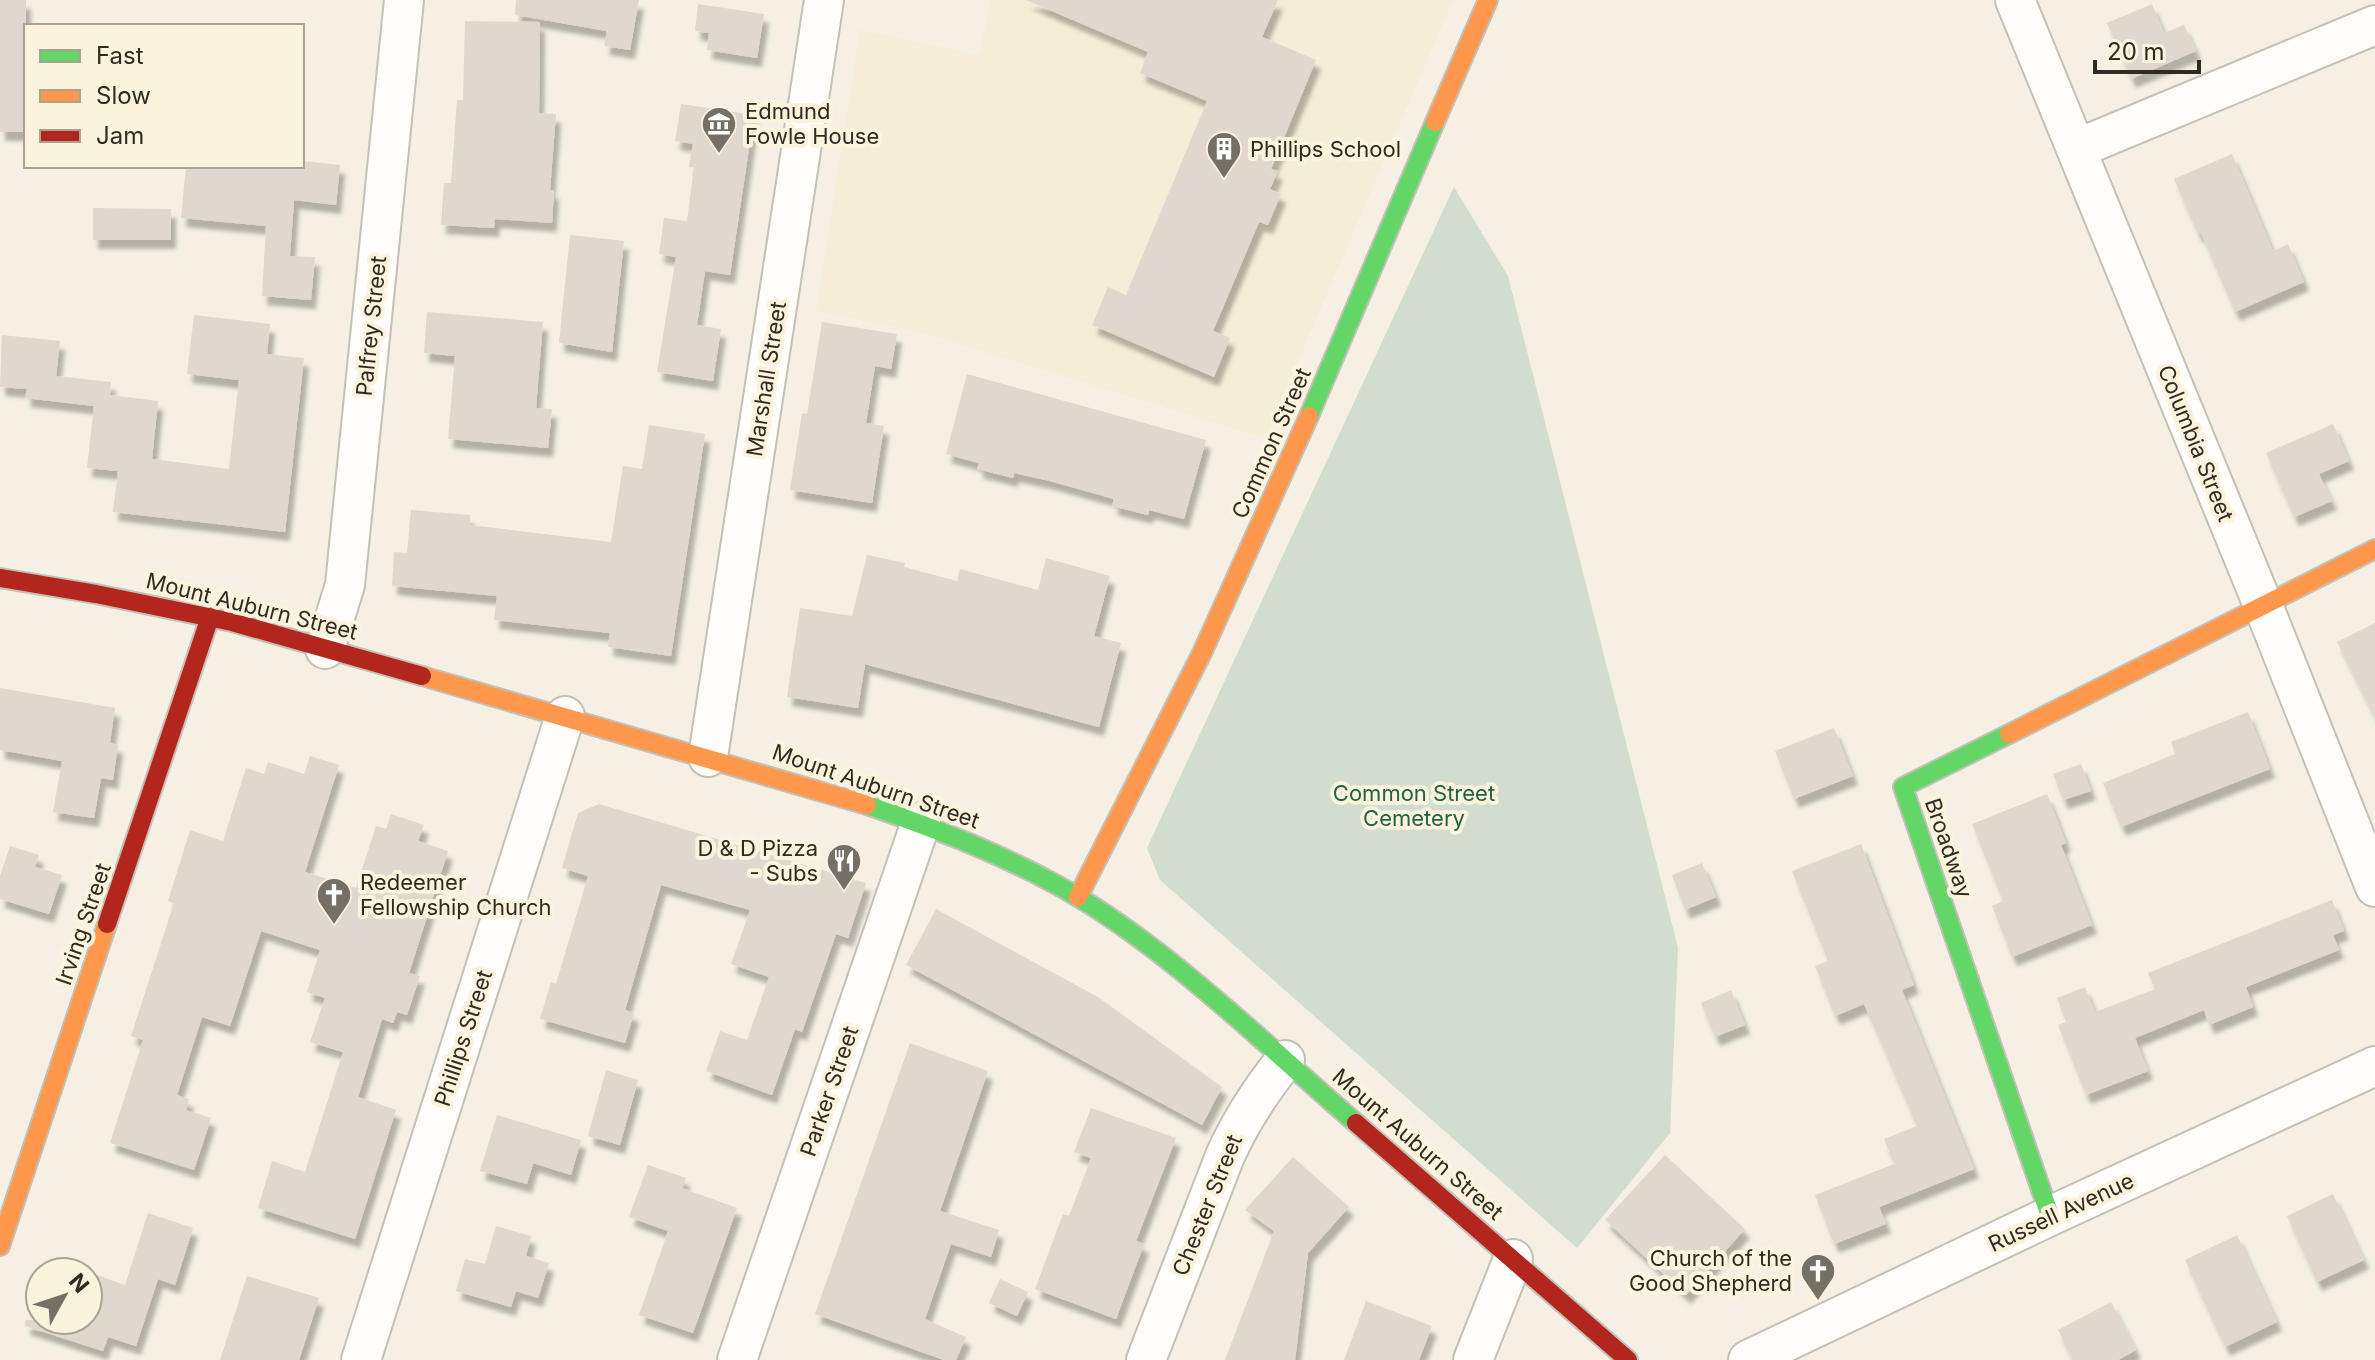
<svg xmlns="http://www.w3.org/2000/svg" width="2375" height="1360" font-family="Inter,sans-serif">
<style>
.built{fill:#f6edd6}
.green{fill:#d0ddcf}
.building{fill:#e0d7ce;filter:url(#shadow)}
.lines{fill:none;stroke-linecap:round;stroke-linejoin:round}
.street-casing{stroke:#c4c0b6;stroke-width:42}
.fast-casing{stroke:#c4c0b6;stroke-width:22}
.slow-casing{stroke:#c4c0b6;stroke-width:22}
.jam-casing{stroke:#c4c0b6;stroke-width:22}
.street{stroke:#fefdfb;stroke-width:38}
.fast{stroke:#63d668;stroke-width:18}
.slow{stroke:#ff974d;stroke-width:18}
.jam{stroke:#b3261e;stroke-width:18}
.labels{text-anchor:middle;stroke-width:8;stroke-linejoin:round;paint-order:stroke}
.poi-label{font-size:22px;fill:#2e2b22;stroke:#fcf3dc;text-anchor:start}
.street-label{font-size:22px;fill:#2e2b22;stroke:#fcf3dc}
.park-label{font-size:22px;fill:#216246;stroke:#fcf3dc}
</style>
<defs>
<filter id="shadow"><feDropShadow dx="5" dy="9" stdDeviation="2" flood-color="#0004"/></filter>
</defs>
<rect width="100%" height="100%" fill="#f5f0e3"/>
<path class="built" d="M 991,0 L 1453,0 L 1265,438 L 920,332 L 816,311 L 860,30 L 979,55 Z"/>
<path class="green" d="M 1454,187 L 1508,276 L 1678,948 L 1670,1133 L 1577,1248 L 1160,880 L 1147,848 Z"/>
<path class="building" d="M 0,0 L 26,0 L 26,132 L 0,132 Z
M 516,0 L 639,0 L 630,50 L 604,46 L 607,31 L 515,15 Z
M 1026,0 L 1278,0 L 1262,37 L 1316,60 L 1271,169 L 1278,171 L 1270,189 L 1281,194 L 1268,225 L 1259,222 L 1213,331 L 1230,338 L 1214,377 L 1092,325 L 1108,287 L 1126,295 L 1207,101 L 1140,73 L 1148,52 Z
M 698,4 L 764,14 L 757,58 L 707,50 L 709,33 L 695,31 Z
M 2152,4 L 2164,33 L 2184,25 L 2196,51 L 2131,79 L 2107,23 Z
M 465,21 L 540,22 L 539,113 L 556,114 L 550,190 L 554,190 L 552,223 L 495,219 L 494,228 L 441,225 L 444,183 L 451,183 L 457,100 L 463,100 Z
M 681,104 L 754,115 L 730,275 L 705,271 L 697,325 L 721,329 L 713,381 L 657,372 L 676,257 L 659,254 L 664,218 L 687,221 L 694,167 L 689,167 L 693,144 L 675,141 Z
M 2232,154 L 2273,251 L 2288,244 L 2304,282 L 2235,312 L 2201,233 L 2198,234 L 2174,179 Z
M 302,161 L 340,165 L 336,205 L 294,200 L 290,256 L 315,257 L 311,300 L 262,296 L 266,226 L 181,218 L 186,166 L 302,166 Z
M 93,208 L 171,209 L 171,240 L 93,240 Z
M 570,235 L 624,241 L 612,352 L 559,343 Z
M 427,312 L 543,322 L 536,408 L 552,409 L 548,448 L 448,439 L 455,356 L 424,353 Z
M 194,315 L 270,324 L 267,354 L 304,358 L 285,532 L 113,512 L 118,471 L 87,468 L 94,406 L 25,398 L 27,389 L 0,387 L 2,335 L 60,341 L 56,376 L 111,382 L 110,395 L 158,401 L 152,459 L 229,469 L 239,380 L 187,374 Z
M 822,322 L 897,334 L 891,369 L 875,366 L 866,423 L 884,426 L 872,503 L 790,490 L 802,413 L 807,414 Z
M 967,374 L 1206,440 L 1184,519 L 1149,510 L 1148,515 L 1112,506 L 1114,499 L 1050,481 L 1014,473 L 1013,478 L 977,469 L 979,463 L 946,454 Z
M 2333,424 L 2349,461 L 2319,474 L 2332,501 L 2294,517 L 2266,453 Z
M 649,425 L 705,434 L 671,656 L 608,647 L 610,633 L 494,620 L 497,596 L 392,586 L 394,552 L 407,553 L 411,510 L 470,515 L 470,525 L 611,542 L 623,466 L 642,469 Z
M 867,555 L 905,563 L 904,567 L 957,581 L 960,569 L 1038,590 L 1046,558 L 1110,576 L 1094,636 L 1121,643 L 1099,727 L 865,664 L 858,708 L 787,697 L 800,608 L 852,616 Z
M 2375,623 L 2375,718 L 2337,642 Z
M 0,688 L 115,708 L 110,743 L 118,745 L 113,780 L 101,778 L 94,818 L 53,812 L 62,761 L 0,750 Z
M 2248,712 L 2270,769 L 2121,827 L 2103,783 L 2175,754 L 2171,742 Z
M 1834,728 L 1853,776 L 1794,799 L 1775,751 Z
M 310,756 L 339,765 L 305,872 L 356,888 L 376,826 L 386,829 L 391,814 L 424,825 L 418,841 L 448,851 L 409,973 L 420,976 L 407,1015 L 397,1012 L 393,1023 L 382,1019 L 358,1097 L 396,1110 L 355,1239 L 258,1208 L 272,1161 L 305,1172 L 343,1052 L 310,1042 L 325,998 L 307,992 L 320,950 L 261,931 L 230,1026 L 202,1017 L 177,1095 L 189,1099 L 186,1110 L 211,1118 L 194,1170 L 110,1143 L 143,1040 L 131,1036 L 174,903 L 168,901 L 190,830 L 223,841 L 246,768 L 264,774 L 268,762 L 304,774 Z
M 2081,764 L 2091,791 L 2063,800 L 2053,774 Z
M 2047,794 L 2066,843 L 2061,845 L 2092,925 L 2012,957 L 1992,906 L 2003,901 L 1972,824 Z
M 599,804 L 866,883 L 848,938 L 836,934 L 802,1032 L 795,1029 L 772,1095 L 706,1071 L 720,1031 L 747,1040 L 769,977 L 731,964 L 750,910 L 661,885 L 625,1010 L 634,1013 L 625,1043 L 540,1019 L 551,982 L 556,984 L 588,876 L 562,868 L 578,813 Z
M 1861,844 L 1914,985 L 1902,990 L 1974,1169 L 1879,1207 L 1886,1224 L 1834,1244 L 1815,1195 L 1894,1164 L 1884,1139 L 1917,1126 L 1864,1004 L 1835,1016 L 1815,966 L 1828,961 L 1792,871 Z
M 10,846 L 39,855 L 35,867 L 62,875 L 49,914 L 0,899 L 0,876 Z
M 1702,863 L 1716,897 L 1685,910 L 1672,875 Z
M 2332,900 L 2344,931 L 2333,935 L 2339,950 L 2246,987 L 2253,1007 L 2209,1025 L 2204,1010 L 2135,1038 L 2148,1071 L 2086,1095 L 2058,1025 L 2066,1022 L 2057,998 L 2085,987 L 2095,1012 L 2155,989 L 2148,973 Z
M 936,909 L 1098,997 L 1222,1087 L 1202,1125 L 906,965 Z
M 1731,990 L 1745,1025 L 1715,1037 L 1701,1003 Z
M 910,1043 L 988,1071 L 940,1211 L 999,1230 L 991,1257 L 951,1244 L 925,1319 L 966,1337 L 956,1360 L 944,1360 L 815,1314 Z
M 606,1070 L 638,1080 L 620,1145 L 588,1136 Z
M 1091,1108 L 1176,1138 L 1136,1241 L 1144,1244 L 1116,1319 L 1035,1289 L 1063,1214 L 1069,1216 L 1091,1158 L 1074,1152 Z
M 497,1115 L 581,1140 L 571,1175 L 533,1163 L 527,1184 L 480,1171 Z
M 1665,1155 L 1745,1229 L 1686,1295 L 1605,1220 Z
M 1293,1157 L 1349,1207 L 1308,1253 L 1295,1360 L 1225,1360 L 1274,1231 L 1245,1210 Z
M 648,1165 L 686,1178 L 682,1188 L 737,1208 L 693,1333 L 639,1315 L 668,1231 L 629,1217 Z
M 2333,1194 L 2364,1260 L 2317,1282 L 2287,1216 Z
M 148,1213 L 193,1228 L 175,1285 L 158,1279 L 136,1346 L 108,1337 L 103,1351 L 25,1326 L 26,1320 L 88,1320 L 88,1272 L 125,1285 Z
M 496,1226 L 531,1236 L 526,1256 L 549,1263 L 538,1298 L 516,1291 L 511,1307 L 456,1291 L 465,1259 L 485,1264 Z
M 2237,1235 L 2277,1322 L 2225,1347 L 2185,1260 Z
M 247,1276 L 319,1298 L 299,1360 L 220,1360 Z
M 1000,1279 L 1028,1292 L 1017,1316 L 989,1303 Z
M 1366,1301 L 1432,1326 L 1419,1360 L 1344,1360 Z
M 2111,1302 L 2136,1350 L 2118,1360 L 2073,1360 L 2058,1330 Z"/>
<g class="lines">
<defs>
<path id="street" d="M 2015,0 L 2263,605 L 2375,887
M 2076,149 L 2375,25
M 325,649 L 345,585 L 404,0
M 708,757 L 824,0
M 361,1360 L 565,716
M 737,1360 L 921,822
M 1146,1360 L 1225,1156 C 1241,1120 1261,1090 1285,1060
M 1473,1360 L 1513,1259
M 1748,1360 L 2050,1216 L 2375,1066"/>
<path id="fast" d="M 1309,416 L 1435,122
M 2009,734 L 1903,787 L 2050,1216
M 867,805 C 940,830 1012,858 1078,897 C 1176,956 1269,1048 1356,1123"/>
<path id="slow" d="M 1435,122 L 1488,0
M 422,676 L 867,805
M 2009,734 L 2375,549
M 1078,897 L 1202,653 L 1309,416
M 0,1246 L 107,924"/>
<path id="jam" d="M 0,578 L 96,594 L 232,622 L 422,676
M 107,924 L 210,617
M 1356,1123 L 1628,1360"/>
</defs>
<use href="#street" class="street-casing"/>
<use href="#fast" class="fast-casing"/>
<use href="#slow" class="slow-casing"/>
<use href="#jam" class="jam-casing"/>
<use href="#street" class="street"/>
<use href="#fast" class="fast"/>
<use href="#slow" class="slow"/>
<use href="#jam" class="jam"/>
</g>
<defs>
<symbol id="museum-pin" viewBox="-11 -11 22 30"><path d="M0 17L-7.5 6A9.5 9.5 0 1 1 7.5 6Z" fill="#747066" stroke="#fcf3dc"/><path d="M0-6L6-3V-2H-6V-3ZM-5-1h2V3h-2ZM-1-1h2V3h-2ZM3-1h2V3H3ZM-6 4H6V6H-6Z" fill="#fff"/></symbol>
<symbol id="building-pin" viewBox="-11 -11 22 30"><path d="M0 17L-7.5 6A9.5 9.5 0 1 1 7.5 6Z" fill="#747066" stroke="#fcf3dc"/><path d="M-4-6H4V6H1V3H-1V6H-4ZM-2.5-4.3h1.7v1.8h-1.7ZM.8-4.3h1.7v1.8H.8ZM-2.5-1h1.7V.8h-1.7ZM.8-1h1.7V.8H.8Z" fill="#fff"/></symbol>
<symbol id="restaurant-pin" viewBox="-11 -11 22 30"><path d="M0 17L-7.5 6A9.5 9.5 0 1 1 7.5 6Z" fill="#747066" stroke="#fcf3dc"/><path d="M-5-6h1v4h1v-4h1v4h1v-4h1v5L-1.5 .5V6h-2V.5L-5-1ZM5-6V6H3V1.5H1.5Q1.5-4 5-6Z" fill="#fff"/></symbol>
<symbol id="church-pin" viewBox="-11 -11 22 30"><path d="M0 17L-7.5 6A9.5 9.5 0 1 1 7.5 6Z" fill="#747066" stroke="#fcf3dc"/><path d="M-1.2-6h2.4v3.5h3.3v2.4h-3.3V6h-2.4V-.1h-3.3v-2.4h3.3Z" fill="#fff"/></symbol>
</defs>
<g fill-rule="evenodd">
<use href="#museum-pin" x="699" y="104" width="40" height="54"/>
<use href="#building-pin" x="1204" y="129" width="40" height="54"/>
<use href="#restaurant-pin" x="824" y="841" width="40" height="54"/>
<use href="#church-pin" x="314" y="875" width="40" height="54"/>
<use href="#church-pin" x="1798" y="1251" width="40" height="54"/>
</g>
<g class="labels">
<g class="poi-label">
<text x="745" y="119">Edmund<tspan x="745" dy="25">Fowle House</tspan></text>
<text x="1250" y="157">Phillips School</text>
<text x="818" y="856" text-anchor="end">D &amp; D Pizza<tspan x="818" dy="25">- Subs</tspan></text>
<text x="360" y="890">Redeemer<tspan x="360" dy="25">Fellowship Church</tspan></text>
<text x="1792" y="1266" text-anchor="end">Church of the<tspan x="1792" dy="25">Good Shepherd</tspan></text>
</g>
<g class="street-label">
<text transform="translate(371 326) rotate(-84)" y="8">Palfrey Street</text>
<text transform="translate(766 379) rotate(-81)" y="8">Marshall Street</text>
<text transform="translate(1271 443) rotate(-66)" y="8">Common Street</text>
<text transform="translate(2196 443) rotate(68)" y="8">Columbia Street</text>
<text transform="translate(252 606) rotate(14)" y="8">Mount Auburn Street</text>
<text transform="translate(876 786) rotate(19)" y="8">Mount Auburn Street</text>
<text transform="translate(1949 848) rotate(71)" y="8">Broadway</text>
<text transform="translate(83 924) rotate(-71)" y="8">Irving Street</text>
<text transform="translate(463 1038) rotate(-72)" y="8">Phillips Street</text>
<text transform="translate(829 1091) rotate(-71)" y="8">Parker Street</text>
<text transform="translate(1418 1144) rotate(41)" y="8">Mount Auburn Street</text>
<text transform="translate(1207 1205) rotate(-68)" y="8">Chester Street</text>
<text transform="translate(2061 1212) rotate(-25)" y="8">Russell Avenue</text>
</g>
<g class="park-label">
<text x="1414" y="801">Common Street<tspan x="1414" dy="25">Cemetery</tspan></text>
</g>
</g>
<rect x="24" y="24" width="280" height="144" fill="#fcf3dc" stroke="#aaa392" stroke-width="2"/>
<rect x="40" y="50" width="40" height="12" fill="#63d668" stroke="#aaa392" stroke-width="2"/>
<text x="96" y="64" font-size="24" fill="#2e2b22">Fast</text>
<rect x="40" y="90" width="40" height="12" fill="#ff974d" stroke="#aaa392" stroke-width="2"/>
<text x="96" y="104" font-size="24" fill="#2e2b22">Slow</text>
<rect x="40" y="130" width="40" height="12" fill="#b3261e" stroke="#aaa392" stroke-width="2"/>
<text x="96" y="144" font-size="24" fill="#2e2b22">Jam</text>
<g transform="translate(64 1296) rotate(50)"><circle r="38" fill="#fcf3dc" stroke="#aaa392" stroke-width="2"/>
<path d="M0-6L14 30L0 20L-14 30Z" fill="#747066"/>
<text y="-12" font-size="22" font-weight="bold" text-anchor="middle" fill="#2e2b22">N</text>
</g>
<path d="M2095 60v12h104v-12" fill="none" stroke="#2e2b22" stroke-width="4"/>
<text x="2107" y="60" font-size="24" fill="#2e2b22" stroke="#fcf3dc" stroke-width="6" paint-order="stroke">20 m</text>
</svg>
